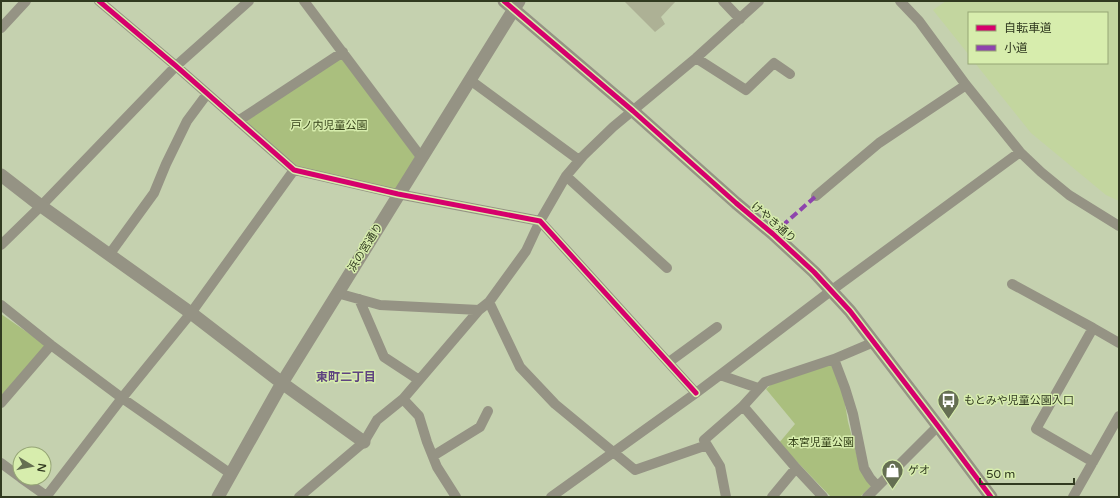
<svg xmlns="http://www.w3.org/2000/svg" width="1120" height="498" font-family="'Varela Round','Noto Sans JP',sans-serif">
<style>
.built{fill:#c3d69f}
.green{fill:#aabf7e}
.building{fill:#adb195}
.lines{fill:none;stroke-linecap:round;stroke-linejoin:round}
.minor{stroke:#959384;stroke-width:10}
.tertiary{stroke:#959384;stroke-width:13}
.quiet{stroke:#8e44ad;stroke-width:4;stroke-dasharray:8 4;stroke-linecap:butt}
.cycleway-casing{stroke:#d7edad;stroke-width:8}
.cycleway{stroke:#d6006c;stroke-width:5}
.labels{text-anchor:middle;stroke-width:3;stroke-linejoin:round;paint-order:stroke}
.park-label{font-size:11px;fill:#354118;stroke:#d7edad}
.street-label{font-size:11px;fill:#313a20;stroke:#d7edad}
.poi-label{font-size:11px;fill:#313a20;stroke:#d7edad;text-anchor:start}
.neighbourhood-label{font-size:12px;font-weight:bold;fill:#5f4480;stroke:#d7edad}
</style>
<rect width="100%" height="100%" fill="#c5d1af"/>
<path class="built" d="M 946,1 L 1119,1 L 1119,201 L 1106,195 L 1031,133 L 975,63 L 1107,63 L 1107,13 L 969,13 L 969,55 L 933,10 Z"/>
<path class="green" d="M 343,52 L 415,157 L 398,194 L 294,170 L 242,124 Z
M 1,314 L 47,346 L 1,396 Z
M 830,362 L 843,392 L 848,422 L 858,460 L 871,486 L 860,497 L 831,497 L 779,443 L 795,424 L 766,389 L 775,381 Z"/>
<path class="building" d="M 624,1 L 676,1 L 661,17 L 665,24 L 655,32 Z"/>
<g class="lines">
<path class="minor" d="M 99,1 L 176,66 L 294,170 L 398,194 L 540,221 L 696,393
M 304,1 L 421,157
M 723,1 L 740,19
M 900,1 L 919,21 L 966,85 L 1020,152 L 1041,172 L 1069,195 L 1119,226
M 1,28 L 26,1
M 696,58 L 746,90 L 774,63 L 790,74
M 470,80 L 579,160
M 238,121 L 343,52
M 566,176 L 667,268
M 816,196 L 879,143 L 966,85
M 1,245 L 41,206 L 176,66 L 249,1
M 109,255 L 154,193 L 166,164 L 187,121 L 207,94
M 1012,284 L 1093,328 L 1119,343
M 337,293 L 380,305 L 479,310
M 359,299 L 384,357 L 419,380
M 489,302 L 520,367 L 555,404 L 635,470 L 707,445
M 1,305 L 51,345 L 122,398 L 231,474
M 834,359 L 845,388 L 853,414 L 864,468 L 870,478 L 877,486
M 669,362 L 717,327
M 720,375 L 758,388
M 403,399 L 419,416 L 427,442 L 437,467 L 456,497
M 1,403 L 51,345
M 433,456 L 480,427 L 488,411
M 1093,462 L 1036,429 L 1093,328
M 1,463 L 20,477
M 21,478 L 48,497
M 46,497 L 122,398 L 191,313 L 294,170
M 299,497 L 364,442 L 377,420 L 403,399 L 479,310 L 489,302 L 526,251 L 540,221 L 566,176 L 583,156 L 613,127 L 696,58 L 759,1
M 551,497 L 696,393 L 720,375 L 832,290 L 1020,152
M 726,497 L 720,466 L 704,440 L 743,406
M 772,497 L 796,468
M 823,497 L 796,468 L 743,406 L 765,382 L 834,359 L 874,342
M 867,497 L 938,426
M 1073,497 L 1119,416"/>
<path class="tertiary" d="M 504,1 L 633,111 L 736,203 L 773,234 L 814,272 L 850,311 L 938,426 L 991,497
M 1,175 L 41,206 L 191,313 L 282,383 L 364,442
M 218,497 L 282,383 L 519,1"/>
<path class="quiet" d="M 773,234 L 816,196"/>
<defs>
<path id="cycleway" d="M 99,1 L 176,66 L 294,170 L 398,194 L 540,221 L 696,393
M 504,1 L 633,111 L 736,203 L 773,234 L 814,272 L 850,311 L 938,426 L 991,497"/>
</defs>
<use href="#cycleway" class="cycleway-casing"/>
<use href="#cycleway" class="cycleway"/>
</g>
<defs>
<symbol id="bus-pin" viewBox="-11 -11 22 30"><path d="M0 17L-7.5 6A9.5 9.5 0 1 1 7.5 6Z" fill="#656f52" stroke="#d7edad"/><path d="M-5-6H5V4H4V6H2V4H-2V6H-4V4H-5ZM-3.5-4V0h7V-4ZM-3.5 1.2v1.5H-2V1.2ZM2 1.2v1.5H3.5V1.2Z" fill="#fff"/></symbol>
<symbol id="shop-pin" viewBox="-11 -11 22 30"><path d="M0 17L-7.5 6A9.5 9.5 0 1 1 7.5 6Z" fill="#656f52" stroke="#d7edad"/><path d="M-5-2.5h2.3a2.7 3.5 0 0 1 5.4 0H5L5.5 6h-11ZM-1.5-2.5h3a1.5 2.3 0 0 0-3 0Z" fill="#fff"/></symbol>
</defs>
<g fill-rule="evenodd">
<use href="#bus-pin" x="936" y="388" width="25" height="34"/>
<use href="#shop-pin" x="880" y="458" width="25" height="34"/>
</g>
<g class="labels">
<g class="park-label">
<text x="329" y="129">戸ノ内児童公園</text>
<text x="821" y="446">本宮児童公園</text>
</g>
<g class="street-label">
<text transform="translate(774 222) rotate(41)" y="4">けやき通り</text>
<text transform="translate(365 247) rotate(-58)" y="4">浜の宮通り</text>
</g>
<g class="poi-label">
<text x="964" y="404">もとみや児童公園入口</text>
<text x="908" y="474">ゲオ</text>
</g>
<g class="neighbourhood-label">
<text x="346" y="381">東町二丁目</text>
</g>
</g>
<rect width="1120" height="498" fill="none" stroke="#313a20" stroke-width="4"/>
<rect x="968" y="12" width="140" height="52" fill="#d7edad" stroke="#95a575"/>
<rect x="976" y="25" width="20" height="6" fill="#d6006c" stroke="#95a575"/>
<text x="1004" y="32" font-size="12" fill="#313a20">自転車道</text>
<rect x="976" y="45" width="20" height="6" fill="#8e44ad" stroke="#95a575"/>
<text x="1004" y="52" font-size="12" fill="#313a20">小道</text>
<g transform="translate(32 466) rotate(100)"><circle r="19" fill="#d7edad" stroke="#95a575"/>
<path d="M0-3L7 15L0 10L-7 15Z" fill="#656f52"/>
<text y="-6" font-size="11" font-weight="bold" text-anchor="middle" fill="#313a20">N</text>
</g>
<path d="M980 478v6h94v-6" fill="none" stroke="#313a20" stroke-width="2"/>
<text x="986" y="478" font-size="12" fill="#313a20" stroke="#d7edad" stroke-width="3" paint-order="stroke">50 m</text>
</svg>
